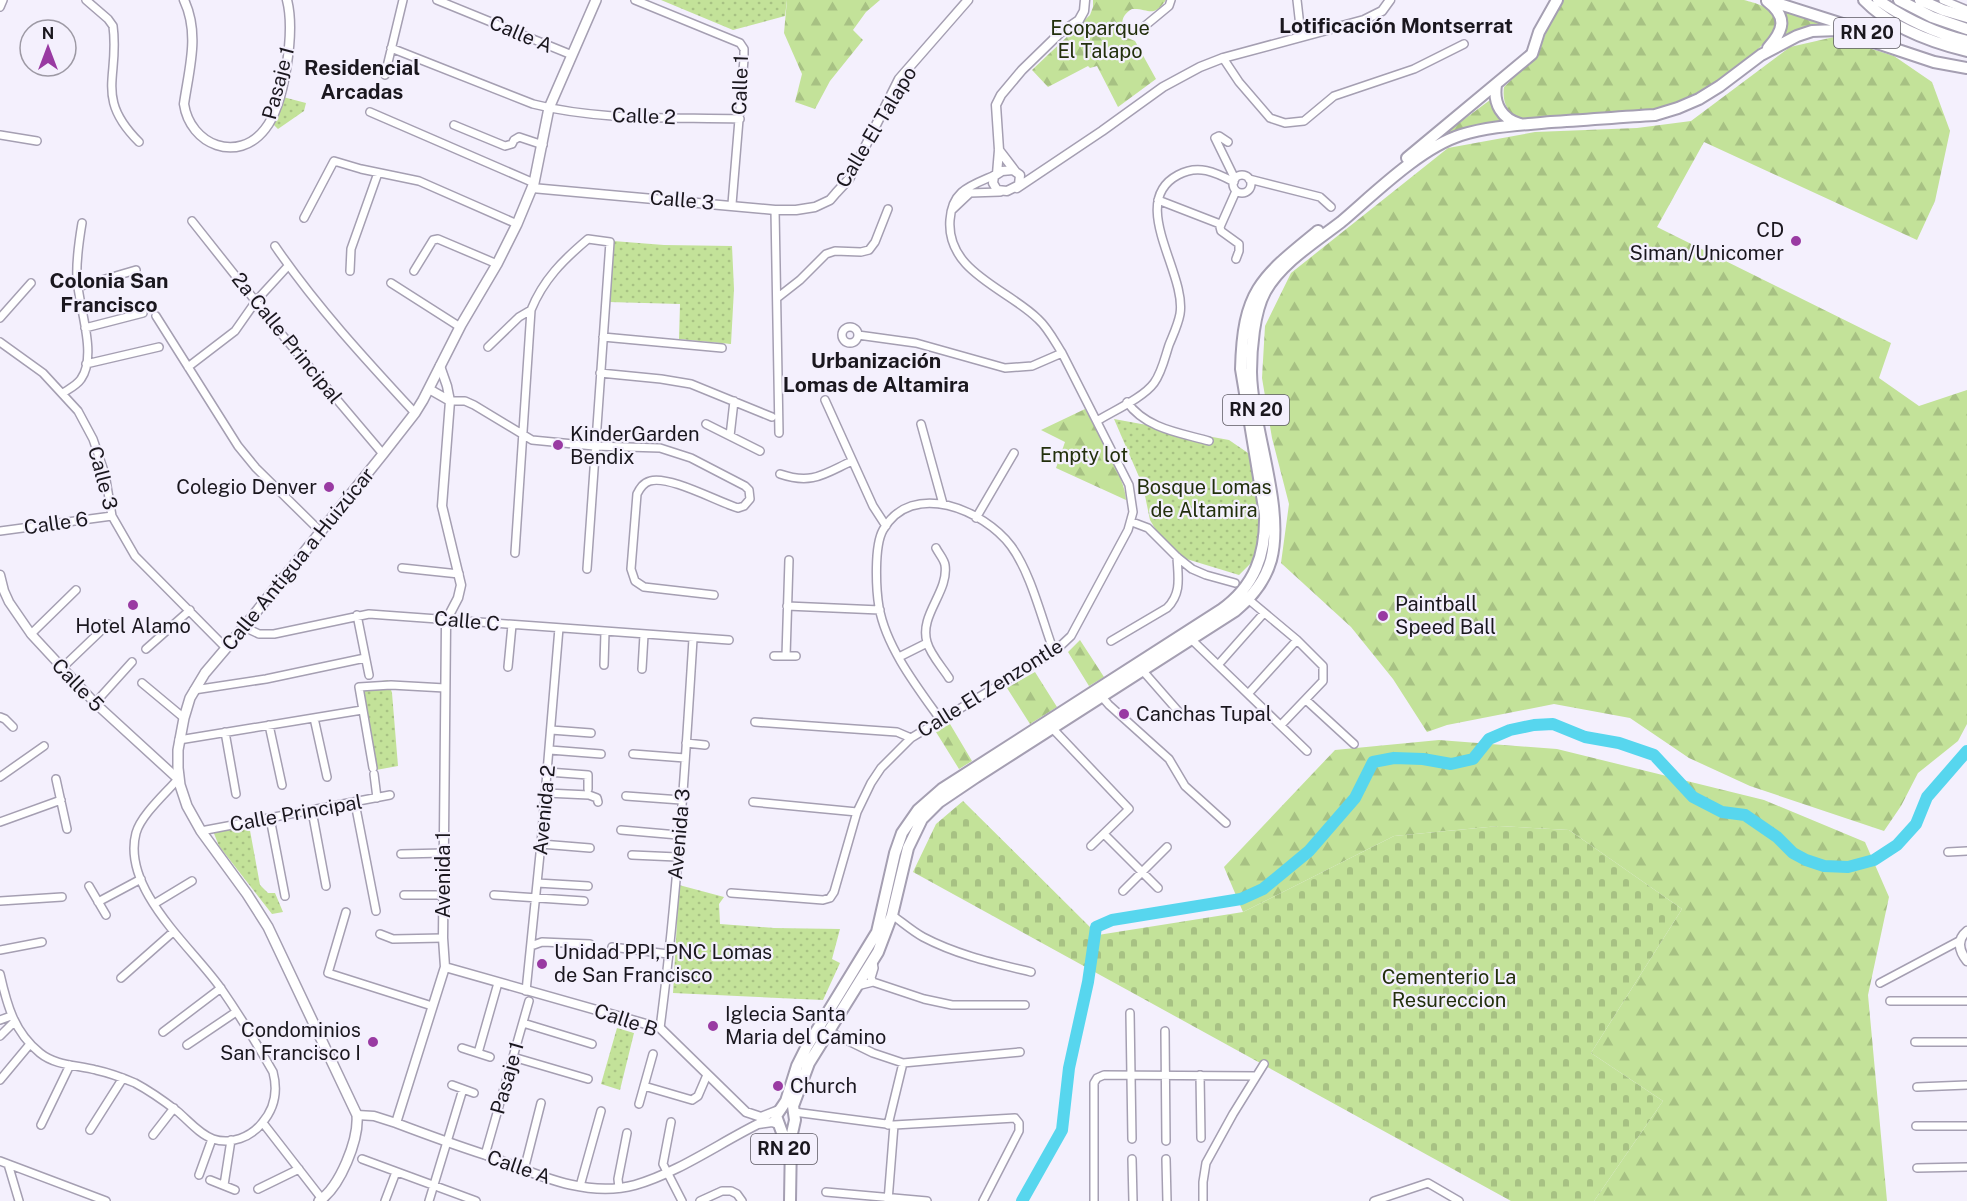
<svg xmlns="http://www.w3.org/2000/svg" width="1967" height="1201" font-family="'Public Sans',sans-serif">
<style>
.forest{fill:url(#forest-firs)}
.cemetery{fill:url(#cemetery-stones)}
.park{fill:url(#park-dots)}
.lines{fill:none;stroke-linecap:round;stroke-linejoin:round}
.river{stroke:#57d6ee;stroke-width:12}
.minor-casing{stroke:#a59fb2;stroke-width:10}
.tertiary-casing{stroke:#a59fb2;stroke-width:11}
.secondary-casing{stroke:#a59fb2;stroke-width:12}
.trunk-casing{stroke:#a59fb2;stroke-width:14}
.minor{stroke:#fff;stroke-width:7}
.tertiary{stroke:#fff;stroke-width:8}
.secondary{stroke:#fff;stroke-width:9}
.trunk{stroke:#fff;stroke-width:10}
.poi-dot{fill:#993aa2;stroke:#f4f0fd;stroke-width:2}
.labels{text-anchor:middle;stroke-width:4.5;stroke-linejoin:round;paint-order:stroke}
.shield{fill:#f4f0fd;stroke:#5b5861;stroke-width:1.5}
.shield-label{font-size:18px;font-weight:bold;fill:#1a171e}
.park-label{font-size:20px;fill:#222f0c;stroke:#f4f0fd}
.street-label{font-size:20px;fill:#1a171e;stroke:#f4f0fd}
.poi-label{font-size:20px;fill:#1a171e;stroke:#f4f0fd;text-anchor:start}
.neighbourhood-label{font-size:21px;font-weight:bold;fill:#1a171e;stroke:#f4f0fd}
</style>
<defs>
<pattern id="forest-firs" width="22" height="20" patternUnits="userSpaceOnUse" patternTransform="scale(1.5)"><rect width="22" height="20" fill="#c3e299"/><path d="M5 1l3.5 6h-7zM16 11l3.5 6h-7z" fill="#a7c183"/></pattern>
<pattern id="cemetery-stones" width="16" height="16" patternUnits="userSpaceOnUse" patternTransform="scale(1.5)"><rect width="16" height="16" fill="#c3e299"/><path d="M2 7V4a2 2 0 0 1 4 0v3zM10 15v-3a2 2 0 0 1 4 0v3z" fill="#a7c183"/></pattern>
<pattern id="park-dots" width="8" height="8" patternUnits="userSpaceOnUse" patternTransform="scale(1.5)"><rect width="8" height="8" fill="#c3e299"/><path d="M2 2h.1M6 6h.1" fill="none" stroke="#a7c183" stroke-width="1.8" stroke-linecap="round"/></pattern>
</defs>
<rect width="100%" height="100%" fill="#f4f0fd"/>
<path class="forest" d="M 787,0 L 880,0 L 866,12 L 853,30 L 863,40 L 830,81 L 815,109 L 795,102 L 802,74 L 784,33 Z
M 1093,0 L 1166,0 C 1153,19 1149,8 1132,9 C 1120,16 1121,24 1125,37 L 1135,41 L 1156,79 L 1118,107 L 1097,66 L 1090,68 L 1088,66 L 1048,87 L 1032,70 L 1090,15 L 1093,7 Z
M 1564,0 L 1744,0 C 1755,3 1770,6 1775,19 C 1783,44 1692,98 1672,105 C 1666,107 1659,108 1654,109 L 1523,120 C 1507,114 1502,103 1504,87 L 1538,54 L 1552,17 Z
M 1783,9 L 1831,25 L 1794,33 L 1782,37 L 1786,21 Z
M 1834,37 L 1894,56 L 1932,82 L 1950,131 L 1935,201 L 1917,240 L 1704,142 L 1657,227 L 1891,343 L 1879,378 L 1919,406 L 1967,390 L 1967,724 L 1958,741 L 1918,773 L 1901,806 L 1884,831 L 1750,786 L 1689,758 L 1630,718 L 1554,704 L 1447,725 L 1427,732 L 1393,679 L 1351,627 L 1281,563 L 1289,504 L 1272,438 L 1262,378 L 1265,326 L 1291,273 L 1448,148 L 1535,132 L 1637,128 L 1691,121 L 1790,47 Z
M 1490,100 L 1504,123 L 1435,141 Z
M 1085,409 C 1096,430 1126,479 1126,500 L 1056,468 L 1065,442 L 1041,430 Z
M 1080,640 L 1104,677 L 1089,686 L 1068,652 Z
M 1035,672 L 1057,707 L 1030,724 L 1007,688 Z
M 950,724 L 972,761 L 959,769 L 936,732 Z
M 1439,740 L 1557,749 L 1764,800 L 1865,842 L 1889,897 L 1868,995 L 1887,1201 L 1594,1201 L 1663,1101 L 1591,1053 L 1682,909 L 1569,830 L 1499,826 L 1394,836 L 1243,912 L 1224,867 L 1335,750 Z"/>
<path class="cemetery" d="M 963,801 L 1098,935 L 1243,912 L 1394,836 L 1499,826 L 1569,830 L 1682,909 L 1591,1053 L 1663,1101 L 1594,1201 L 1511,1201 L 913,872 L 936,824 Z"/>
<path class="park" d="M 661,0 L 787,0 L 785,16 L 733,30 Z
M 283,97 L 306,103 L 304,111 L 278,129 L 271,122 Z
M 613,241 L 664,245 L 732,246 L 734,289 L 731,344 L 679,339 L 680,304 L 609,302 Z
M 1114,419 L 1229,440 L 1248,453 L 1259,483 L 1262,505 L 1260,531 L 1253,561 L 1239,575 L 1170,554 L 1150,520 L 1143,486 Z
M 388,680 L 392,693 L 398,766 L 376,770 L 358,685 Z
M 249,825 L 260,885 L 268,893 L 275,893 L 283,912 L 272,914 L 219,846 L 213,831 Z
M 679,885 L 724,897 L 719,904 L 720,924 L 774,928 L 840,929 L 832,959 L 840,963 L 823,1000 L 673,993 Z
M 617,1028 L 634,1033 L 620,1090 L 601,1084 Z"/>
<g class="lines">
<path class="river" d="M 1022,1201 L 1062,1130 L 1069,1068 L 1088,982 L 1096,927 L 1112,920 L 1241,899 L 1263,889 L 1309,851 L 1355,798 L 1373,762 L 1394,758 L 1423,759 L 1451,764 L 1473,759 L 1489,739 L 1510,730 L 1534,725 L 1553,724 L 1585,737 L 1619,743 L 1654,755 L 1693,797 L 1722,812 L 1745,815 L 1777,837 L 1793,853 L 1806,860 L 1824,866 L 1848,867 L 1874,860 L 1897,845 L 1916,824 L 1927,797 L 1967,751"/>
<defs>
<path id="minor" d="M 86,0 L 108,19 L 113,26 C 120,77 94,97 139,142
M 437,0 L 572,55
M 635,0 L 740,43 L 744,49 L 744,59 L 732,204
M 1297,0 L 1301,35
M 1943,0 L 1967,10
M 0,7 L 3,0
M 1140,30 L 1169,6 L 1171,0
M 391,48 L 533,104 C 600,121 671,117 740,119
M 1223,58 L 1239,82 L 1270,118 L 1285,123 L 1304,121 L 1334,96 L 1414,69 L 1464,44
M 385,75 L 403,0
M 370,112 L 534,183
M 454,125 L 505,146 L 512,144 L 514,140 L 519,137 L 543,145
M 0,135 L 37,141
M 1228,142 L 1219,136 L 1215,138 L 1235,179
M1233 184a9 9 0 1 1 18 0a9 9 0 1 1-18 0Z
M 1249,179 L 1320,197 L 1331,207
M 1158,200 L 1220,224
M 775,210 L 779,433
M 952,210 L 970,193 L 1000,192
M 304,218 L 334,161 L 361,169 L 419,181 L 517,224
M 192,221 L 284,337 L 383,454
M 275,246 C 316,306 366,360 415,413
M 1236,259 L 1239,251 L 1239,244 L 1221,231 L 1220,227 L 1236,191
M 350,271 L 351,249 L 378,173
M 414,271 L 433,240 L 438,239 L 497,264
M 391,283 L 460,327
M 78,287 L 136,270
M 777,298 L 800,280 L 826,254 L 835,251 L 861,252 L 869,250 L 875,242 L 888,209
M 156,316 L 238,446 L 256,468 L 321,532
M 0,318 L 31,283
M842 335a8 8 0 1 1 16 0a8 8 0 1 1-16 0Z
M 85,328 L 143,313
M 858,335 L 916,343 L 1005,368 L 1032,366 L 1062,353
M 603,337 L 722,348
M 0,342 L 43,373 L 78,411 L 93,439 L 105,474 L 112,516 L 135,556 L 226,648
M 488,347 L 519,317 L 531,310
M 86,364 L 159,347
M 188,367 L 235,331 L 256,301 L 288,266
M 600,373 L 661,379 L 691,384 L 772,417
M 63,393 C 69,389 77,385 81,379 C 98,355 78,305 77,278 C 76,260 79,241 82,223
M 825,400 L 873,506 L 886,526
M 450,401 L 465,401 L 474,405 L 532,440 L 594,446 L 660,448 L 691,458 L 745,486 L 749,490 L 750,499 L 744,506 L 738,508 C 718,502 669,475 650,481 C 643,483 640,488 637,494 L 631,569 L 635,581 L 644,587 L 714,595
M 1127,402 C 1146,429 1181,433 1209,441
M 1097,421 C 1113,411 1143,398 1154,383 C 1162,372 1165,357 1169,345 C 1173,335 1178,325 1180,314 C 1187,273 1127,202 1178,175 C 1198,164 1215,172 1234,182
M 706,424 L 760,451
M 921,424 L 943,504
M 730,436 L 734,401
M 780,474 C 812,485 824,474 852,461
M 976,518 L 1014,453
M 1132,522 L 1148,528 L 1177,557 L 1192,569 L 1206,575 L 1235,583
M 0,531 L 112,516
M 936,548 C 939,554 944,559 945,565 C 949,592 919,615 927,642 C 930,654 942,667 949,678
M 515,553 L 531,310 C 543,280 563,260 588,239 L 610,242 L 587,569
M 402,568 L 459,574
M 1248,599 L 1297,640 L 1323,666 L 1323,681 L 1281,725
M 787,606 L 880,610
M 357,615 L 369,675
M 244,627 L 259,634 L 274,634 L 369,614 L 729,640
M 31,634 L 76,590
M 1192,640 L 1307,751
M 1111,641 L 1167,608 C 1182,593 1178,577 1177,557
M 146,649 L 190,610
M 774,656 L 796,656
M 786,656 L 789,560
M 899,657 L 927,643
M 604,665 L 605,632
M 1218,665 L 1264,613
M 508,667 L 512,625
M 61,669 L 108,624
M 642,669 L 644,635
M 1143,671 L 1178,711
M 142,683 L 184,718
M 194,690 L 266,679 L 365,658
M 1248,694 L 1297,640
M 1102,697 L 1109,705 L 1169,759 L 1185,786 L 1226,823
M 1306,700 L 1354,744
M 95,703 L 132,662
M 0,717 L 5,719 L 13,727
M 314,718 L 327,777
M 940,719 C 917,687 886,647 879,607 C 876,589 874,546 883,530 C 912,479 984,510 1011,546 C 1031,573 1042,620 1054,652
M 755,722 L 897,732 L 911,738
M 269,725 L 282,785
M 1053,729 L 1129,809 L 1091,846
M 551,730 L 591,733
M 225,732 L 236,794
M 179,740 L 362,710
M 686,743 L 705,745
M 550,750 L 601,754
M 633,754 L 685,758
M 373,768 L 359,687 L 391,685 L 445,688
M 548,772 L 588,775 L 588,789
M 374,774 L 377,798
M 0,777 L 44,746
M 56,779 L 67,829
M 546,793 L 589,795 L 597,798 L 598,802
M 626,796 L 681,800
M 753,802 L 857,812
M 355,803 L 376,911
M 312,811 L 326,886
M 270,818 L 285,896
M 0,822 L 61,800
M 621,830 L 678,835
M 201,831 L 390,795
M 1104,834 L 1158,888
M 541,844 L 590,848
M 1948,852 L 1967,851
M 401,854 L 444,853
M 632,855 L 677,857
M 537,883 L 588,886
M 89,886 L 106,915
M 1123,891 L 1167,847
M 731,893 L 823,900 L 830,898 L 834,892 L 857,812 L 871,783 L 881,768 L 911,738 L 1054,652 L 1071,636 L 1128,530 L 1133,512 L 1129,485 L 1062,353 C 1055,342 1048,328 1038,319 C 1008,289 946,272 950,220 C 952,190 970,186 995,175
M 404,895 L 443,895
M 494,895 L 584,901
M 0,901 L 62,897
M 98,902 L 141,879
M 154,904 L 192,881
M 346,912 L 328,973 L 432,1006
M 892,915 C 902,922 912,931 923,937 C 957,955 994,963 1031,972
M 380,934 L 393,939 L 443,938
M 531,946 L 542,942 L 590,944
M 612,947 L 668,954
M 0,950 L 42,942
M 0,974 C 7,1005 14,1032 40,1053 C 56,1066 78,1065 96,1070 C 110,1073 123,1078 135,1083 C 150,1091 164,1101 177,1111 C 188,1120 199,1134 213,1139 C 231,1145 251,1137 262,1123 C 275,1108 278,1091 273,1072 C 257,1044 240,1016 222,990 C 194,949 121,890 136,833 C 141,815 166,793 178,779
M 121,978 L 173,932
M 873,982 L 871,978 L 874,968 L 873,962
M 1880,983 L 1959,941
M 857,986 L 873,982 L 924,999 L 952,1005 L 1025,1005
M 526,991 L 541,844 L 559,628
M 1890,1001 L 1967,1001
M 1130,1013 L 1132,1139
M 0,1020 L 11,1016
M 523,1023 L 592,1044
M 660,1028 C 677,899 685,769 693,639
M 828,1031 L 873,1053 L 903,1063 L 1020,1052
M 1165,1031 L 1166,1141
M 163,1032 L 221,988
M 0,1036 L 14,1022
M 1915,1042 L 1967,1042
M 187,1045 L 236,1012
M 462,1048 L 490,1057
M 478,1053 L 498,983
M 513,1057 L 588,1079
M 1200,1075 L 1201,1138
M 0,1080 L 30,1044
M 452,1085 L 474,1093
M 644,1086 L 692,1100 L 698,1096 L 707,1075
M 1917,1087 L 1967,1085
M 639,1104 L 653,1054
M 794,1112 L 894,1125 L 1015,1118 L 1019,1123 L 1019,1131 L 983,1201
M 671,1122 L 663,1164 L 682,1201
M 263,1123 L 322,1199
M 41,1125 L 70,1065
M 888,1125 L 903,1063
M 1916,1126 L 1967,1126
M 90,1130 L 123,1078
M 153,1135 L 174,1108
M 485,1155 L 529,1001
M 362,1159 L 476,1201
M 1132,1159 L 1133,1201
M 1166,1159 L 1167,1201
M 0,1161 L 106,1201
M 8,1164 L 19,1201
M 1917,1168 L 1967,1167
M 524,1170 L 541,1103
M 199,1175 L 212,1139
M 210,1180 L 235,1190
M 224,1185 L 231,1140
M 580,1186 L 601,1111
M 619,1188 L 618,1179 L 627,1133
M 258,1189 L 299,1169
M 826,1192 L 927,1201
M 385,1201 L 396,1172
M 429,1201 L 463,1089
M 700,1201 L 722,1191 L 731,1191 L 737,1194 L 742,1201
M 888,1201 L 894,1125
M 1094,1201 L 1094,1083 L 1097,1078 L 1104,1075 L 1256,1076
M 1203,1201 L 1203,1182 L 1206,1163 L 1233,1114 L 1264,1064
M 1374,1201 L 1428,1183 L 1459,1201"/>
<path id="tertiary" d="M 184,0 C 200,34 189,69 184,104 C 190,145 238,164 265,129 C 285,104 295,31 287,0
M 999,150 L 1015,171
M 1013,170 L 1020,175 L 1019,185 L 1007,191 L 997,190 L 993,183 L 994,176 L 1002,171 Z
M 997,174 L 999,150 L 996,105 L 1001,95 L 1022,70 L 1060,33 L 1079,20 L 1084,11 L 1085,0
M 532,188 L 775,210 L 796,210 L 815,207 L 830,200 L 836,193 L 849,179 L 899,79 L 968,0
M 1017,188 L 1102,131 L 1163,87 L 1200,67 L 1223,58 L 1364,20 L 1382,11 L 1390,0
M 429,389 L 450,401
M 0,575 L 4,591 L 9,602 L 31,634 L 95,703 L 178,779
M 1967,931 C 1956,940 1959,951 1967,961
M 445,967 L 660,1028 L 746,1112 L 761,1117 L 779,1110
M 357,1115 L 374,1116 L 396,1123 C 425,1134 455,1145 486,1155 C 532,1172 584,1199 635,1185 C 677,1173 718,1144 758,1124 L 772,1122 L 778,1124
M 396,1123 L 445,967 L 443,938 L 446,625 L 447,619 L 458,598 L 461,585 L 442,506 L 450,401 L 447,386 L 440,366"/>
<path id="secondary" d="M 319,1201 C 340,1187 359,1140 357,1115 L 268,927 L 247,894 L 201,831 L 187,806 L 180,785 L 178,768 L 178,750 L 184,718 L 190,698 L 205,673 L 244,627 L 383,454 L 415,413 L 423,400 L 461,325 L 497,264 L 517,224 L 534,183 L 549,108 L 596,0"/>
<path id="trunk" d="M 1767,0 L 1855,28
M 1864,0 C 1891,28 1930,42 1967,51
M 1878,0 C 1905,19 1935,33 1967,41
M 1899,0 L 1932,17 L 1967,29
M 1920,0 L 1943,10 L 1967,17
M 1767,1 C 1788,17 1784,30 1768,48
M 1496,85 C 1493,104 1502,119 1520,124
M 1407,158 L 1532,54 L 1539,32 L 1557,0
M 784,1150 L 784,1138 L 776,1116 L 786,1101 L 797,1066 L 806,1048 L 877,932 L 895,853 L 902,833 L 918,810 L 942,789 L 1221,610 C 1255,586 1266,554 1265,514 L 1241,369 C 1243,291 1260,278 1318,231
M 790,1201 L 791,1138 L 795,1120 L 793,1106 L 809,1063 L 878,952 L 892,915 L 908,848 L 922,819 L 939,802 L 976,777 L 1235,611 C 1251,598 1265,581 1271,560 C 1285,507 1252,428 1251,372 C 1251,350 1254,312 1265,292 C 1281,263 1315,242 1341,222 C 1374,194 1420,148 1461,135 C 1490,126 1521,125 1551,122 C 1586,120 1620,117 1655,115 L 1678,108 L 1699,99 L 1720,86 L 1761,55 L 1797,36 L 1812,31 L 1838,30 L 1934,62 L 1967,68"/>
</defs>
<use href="#minor" class="minor-casing"/>
<use href="#tertiary" class="tertiary-casing"/>
<use href="#secondary" class="secondary-casing"/>
<use href="#trunk" class="trunk-casing"/>
<use href="#minor" class="minor"/>
<use href="#tertiary" class="tertiary"/>
<use href="#secondary" class="secondary"/>
<use href="#trunk" class="trunk"/>
</g>
<g class="poi-dot">
<circle cx="1796" cy="241" r="6"/>
<circle cx="558" cy="445" r="6"/>
<circle cx="329" cy="487" r="6"/>
<circle cx="133" cy="605" r="6"/>
<circle cx="1383" cy="616" r="6"/>
<circle cx="1124" cy="714" r="6"/>
<circle cx="542" cy="964" r="6"/>
<circle cx="713" cy="1026" r="6"/>
<circle cx="373" cy="1042" r="6"/>
<circle cx="778" cy="1086" r="6"/>
</g>
<g class="labels">
<g class="shield">
<rect x="1834" y="18" width="66" height="30" rx="4.5"/>
<rect x="1223" y="395" width="66" height="30" rx="4.5"/>
<rect x="751" y="1134" width="66" height="30" rx="4.5"/>
</g>
<g class="shield-label">
<text x="1867" y="39">RN 20</text>
<text x="1256" y="416">RN 20</text>
<text x="784" y="1155">RN 20</text>
</g>
<g class="park-label">
<text x="1100" y="35">Ecoparque<tspan x="1100" dy="23">El Talapo</tspan></text>
<text x="1084" y="462">Empty lot</text>
<text x="1204" y="494">Bosque Lomas<tspan x="1204" dy="23">de Altamira</tspan></text>
<text x="1449" y="984">Cementerio La<tspan x="1449" dy="23">Resureccion</tspan></text>
</g>
<g class="street-label">
<text transform="translate(521 34) rotate(23)" y="7">Calle A</text>
<text transform="translate(278 83) rotate(-75)" y="7">Pasaje 1</text>
<text transform="translate(740 85) rotate(-88)" y="7">Calle 1</text>
<text transform="translate(644 116) rotate(2)" y="7">Calle 2</text>
<text transform="translate(876 127) rotate(-59)" y="7">Calle El Talapo</text>
<text transform="translate(682 200) rotate(5)" y="7">Calle 3</text>
<text transform="translate(287 338) rotate(51)" y="7">2a Calle Principal</text>
<text transform="translate(103 478) rotate(75)" y="7">Calle 3</text>
<text transform="translate(56 523) rotate(-8)" y="7">Calle 6</text>
<text transform="translate(298 559) rotate(-51)" y="7">Calle Antigua a Huizúcar</text>
<text transform="translate(467 621) rotate(5)" y="7">Calle C</text>
<text transform="translate(78 685) rotate(46)" y="7">Calle 5</text>
<text transform="translate(990 688) rotate(-32)" y="7">Calle El Zenzontle</text>
<text transform="translate(544 810) rotate(-85)" y="7">Avenida 2</text>
<text transform="translate(296 813) rotate(-10)" y="7">Calle Principal</text>
<text transform="translate(679 834) rotate(-85)" y="7">Avenida 3</text>
<text transform="translate(443 875) rotate(-90)" y="7">Avenida 1</text>
<text transform="translate(626 1020) rotate(18)" y="7">Calle B</text>
<text transform="translate(507 1078) rotate(-74)" y="7">Pasaje 1</text>
<text transform="translate(519 1167) rotate(19)" y="7">Calle A</text>
</g>
<g class="poi-label">
<text x="1784" y="237" text-anchor="end">CD<tspan x="1784" dy="23">Siman/Unicomer</tspan></text>
<text x="570" y="441">KinderGarden<tspan x="570" dy="23">Bendix</tspan></text>
<text x="317" y="494" text-anchor="end">Colegio Denver</text>
<text x="1395" y="611">Paintball<tspan x="1395" dy="23">Speed Ball</tspan></text>
<text x="133" y="633" text-anchor="middle">Hotel Alamo</text>
<text x="1136" y="721">Canchas Tupal</text>
<text x="554" y="959">Unidad PPI, PNC Lomas<tspan x="554" dy="23">de San Francisco</tspan></text>
<text x="725" y="1021">Iglecia Santa<tspan x="725" dy="23">Maria del Camino</tspan></text>
<text x="361" y="1037" text-anchor="end">Condominios<tspan x="361" dy="23">San Francisco I</tspan></text>
<text x="790" y="1093">Church</text>
</g>
<g class="neighbourhood-label">
<text x="1396" y="33">Lotificación Montserrat</text>
<text x="362" y="75">Residencial<tspan x="362" dy="24">Arcadas</tspan></text>
<text x="109" y="288">Colonia San<tspan x="109" dy="24">Francisco</tspan></text>
<text x="876" y="368">Urbanización<tspan x="876" dy="24">Lomas de Altamira</tspan></text>
</g>
</g>
<g transform="translate(48 48)"><circle r="28" fill="#f4f0fd" stroke="#9d99a4" stroke-width="1.5"/>
<path d="M0-4.5L10 22L0 15L-10 22Z" fill="#993aa2"/>
<text y="-9" font-size="16" font-weight="bold" text-anchor="middle" fill="#1a171e">N</text>
</g>
</svg>
